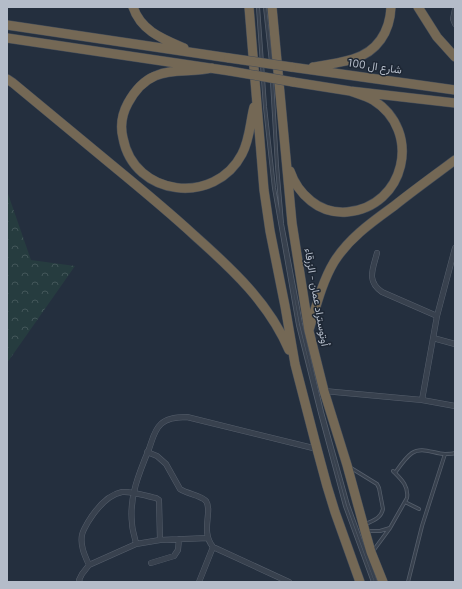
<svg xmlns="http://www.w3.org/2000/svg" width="462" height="589" font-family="'Exo 2',Vazirmatn,sans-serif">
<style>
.forest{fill:url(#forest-crowns)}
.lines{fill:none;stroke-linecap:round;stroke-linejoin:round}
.lane-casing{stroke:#565f6c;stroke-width:4}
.street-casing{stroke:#565f6c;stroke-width:6}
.highway-casing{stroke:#434c59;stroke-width:10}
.lane{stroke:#38414e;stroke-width:2.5}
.street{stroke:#38414e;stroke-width:5}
.highway{stroke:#746855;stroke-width:9}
.highway-bridge-casing{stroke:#434c59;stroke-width:10;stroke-linecap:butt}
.highway-bridge{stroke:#746855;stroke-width:9}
.labels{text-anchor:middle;stroke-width:3;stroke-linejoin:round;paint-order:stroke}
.street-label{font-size:11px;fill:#b4bcc9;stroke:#1d2633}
</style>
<defs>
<pattern id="forest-crowns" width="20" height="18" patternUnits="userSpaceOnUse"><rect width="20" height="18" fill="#263c3f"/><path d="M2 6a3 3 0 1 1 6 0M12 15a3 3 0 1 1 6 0" fill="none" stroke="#435659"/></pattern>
</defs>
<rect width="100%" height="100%" fill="#242f3e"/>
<path class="forest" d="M 7,191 L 31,260 L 75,266 L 7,363 Z"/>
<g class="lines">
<defs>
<path id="lane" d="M 258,7 L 265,107 L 274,188 L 298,325 L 320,413 L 345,506 L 373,582
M 265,7 L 271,62
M 272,81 L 277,166 L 282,224 L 301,324 L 322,412 L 348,505 L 376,582
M 351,468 L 377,484 L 379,488 L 383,509 C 381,518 374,520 366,524
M 395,473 C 400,466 405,458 412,453 C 422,446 434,454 445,454 C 449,454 452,454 455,453
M 405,502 L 419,509
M 367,531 L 380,531 L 390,528
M 373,551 L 390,528 L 407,498 C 409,486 401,479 393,471
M 408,582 L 422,526 L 445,454"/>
<path id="street" d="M 455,9 L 453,19 L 455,24
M 377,253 C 373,269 366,281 382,292 L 437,316
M 433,338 L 455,344
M 324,391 L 422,400 L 455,406
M 422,400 L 437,316 L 455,248
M 147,452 L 157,456 L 166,464 L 180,489 C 187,494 201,495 206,501 C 213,511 200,531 213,547 L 289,582
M 136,544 C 135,537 132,530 132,523 C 129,497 139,473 149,449 C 152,441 154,430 161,424 C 167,418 178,417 187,417 L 317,449
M 151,563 L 174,556 L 178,550 L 179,539
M 89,565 C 85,556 80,546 82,535 C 83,530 86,526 88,522 C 96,509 107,495 122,492 C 133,491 145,496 156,498 L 159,500 L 160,540
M 80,582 L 79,580 L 82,574 L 89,565 L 136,544 L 160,540 L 208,538
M 199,582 L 213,547"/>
<path id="highway" d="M 133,7 C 141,31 163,39 184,48
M 249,7 L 264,190 L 270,231 L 285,306 L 295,364 L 317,449 L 327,486 L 335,512 L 360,582
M 272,7 L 292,223 L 309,331 L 324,391 L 347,465 L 365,531 L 371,552 L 383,582
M 418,7 L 437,37 L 455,57
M 7,25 L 229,58
M 7,38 L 230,71
M 291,67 L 455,90
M 313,67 C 326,65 340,63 353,59 C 377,52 390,32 391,7
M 212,68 C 193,73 173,68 155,76 C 143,81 134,92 128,103 C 122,114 120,126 123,138 C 134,197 215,206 242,154 C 250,139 250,122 254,107
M 7,79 L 13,83 C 46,110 79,138 112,165 C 140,188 168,211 195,236 C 232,269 269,303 289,350
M 293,82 L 350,91 L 455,103
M 290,171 C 294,183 301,193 311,201 C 322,210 333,213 347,212 C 405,207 423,131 373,100 C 366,96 358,94 350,91
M 309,330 C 316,307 322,282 334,262 C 349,238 372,222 394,206 C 414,190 435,175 455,160"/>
</defs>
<use href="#lane" class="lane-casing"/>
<use href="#street" class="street-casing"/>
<use href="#highway" class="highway-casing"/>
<use href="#lane" class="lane"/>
<use href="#street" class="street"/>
<use href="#highway" class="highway"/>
<defs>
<path id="highway-bridge" d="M 229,58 L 291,67
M 230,71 L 293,82"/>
</defs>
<use href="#highway-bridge" class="highway-bridge-casing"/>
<use href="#highway-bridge" class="highway-bridge"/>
</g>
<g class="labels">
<g class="street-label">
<text transform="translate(375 66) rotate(8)" y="4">شارع ال 100</text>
<text transform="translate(317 297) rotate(80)" y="4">أوتوستراد عمان - الزرقاء</text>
</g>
</g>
<rect width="462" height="589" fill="none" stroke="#b4bcc9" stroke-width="16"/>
</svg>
